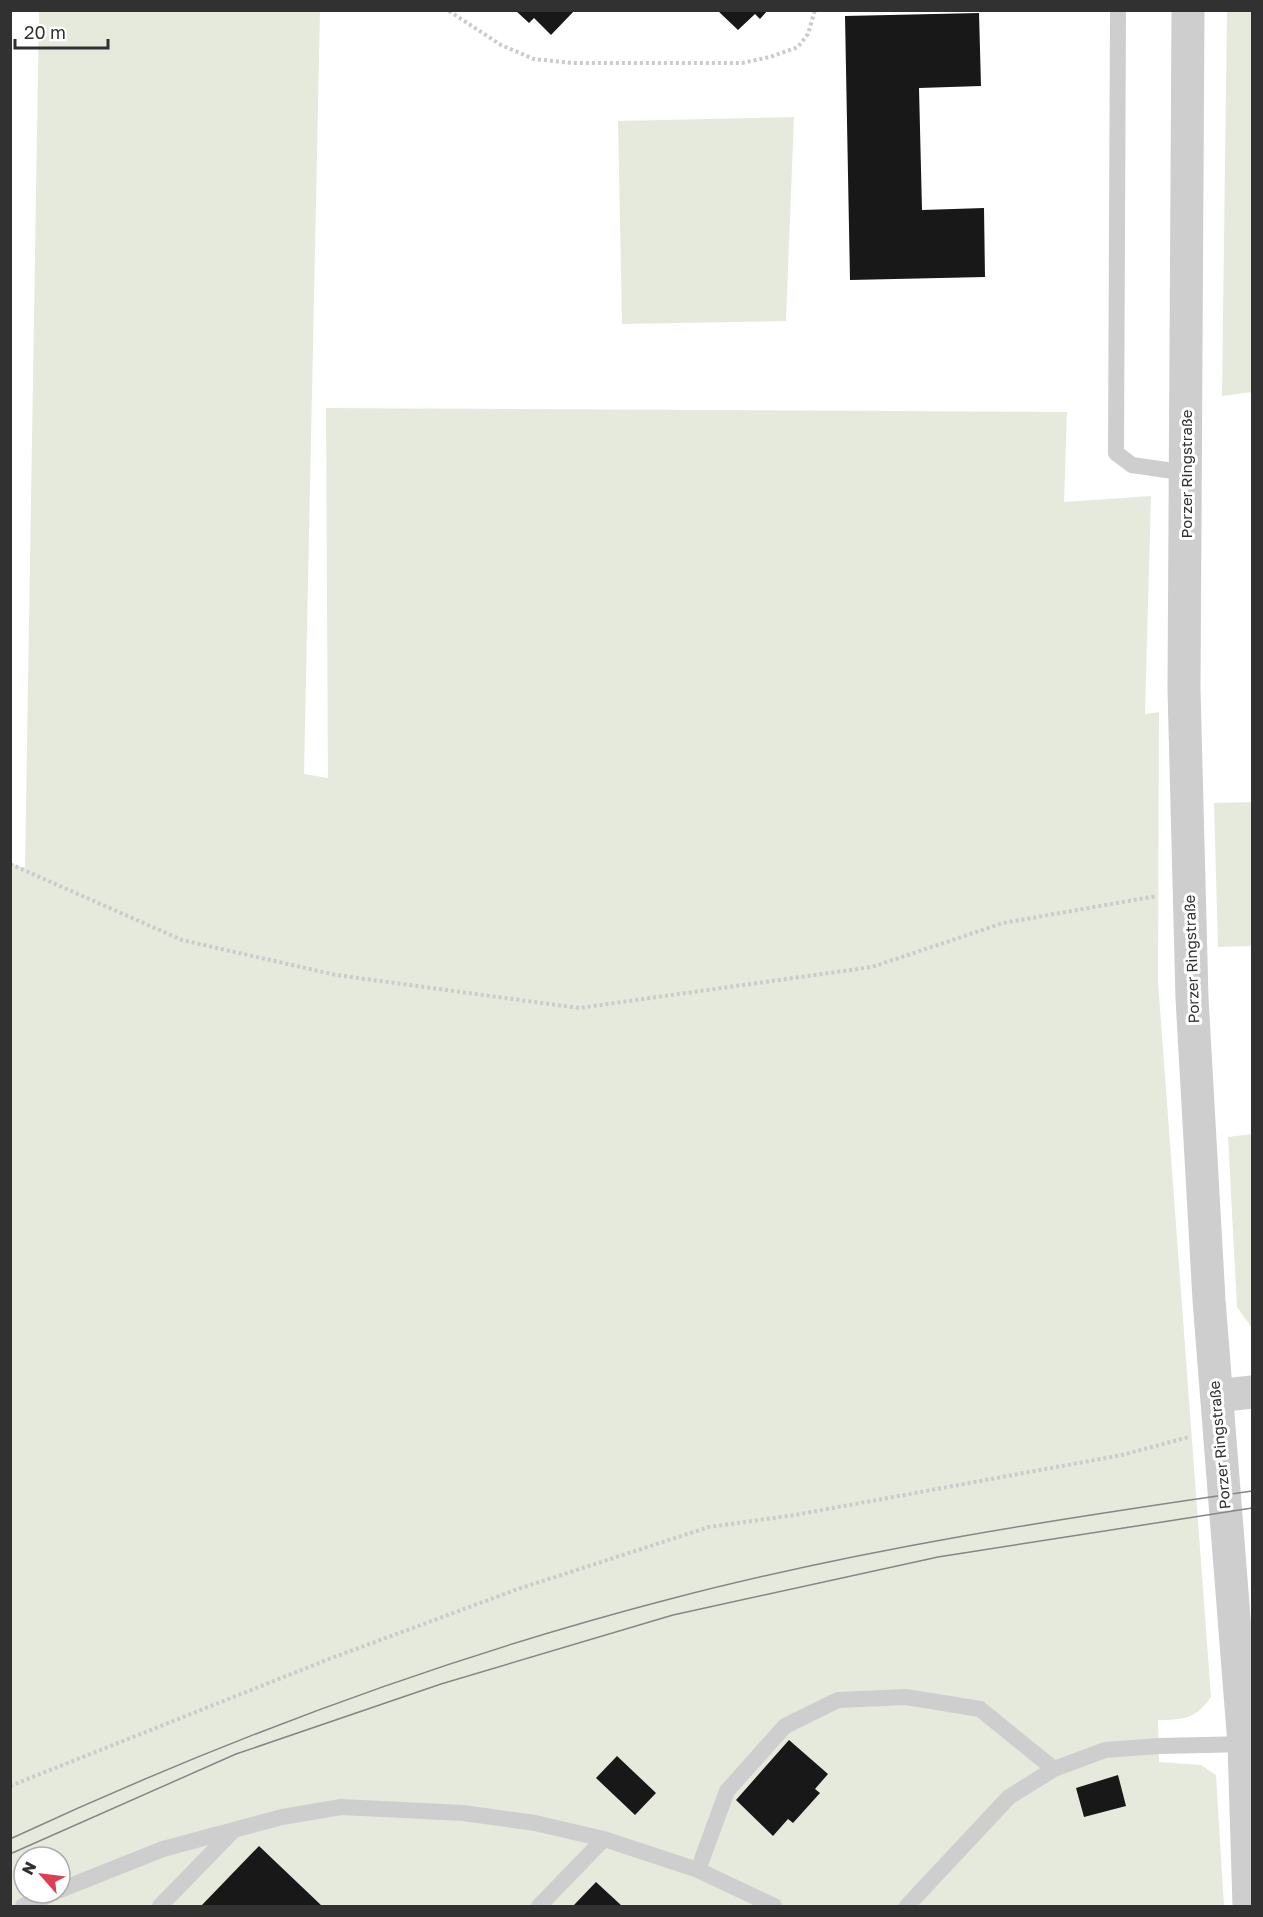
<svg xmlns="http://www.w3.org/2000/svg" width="1263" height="1917" font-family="'Golos Text',sans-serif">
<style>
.green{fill:#e5eadd;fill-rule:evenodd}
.building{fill:#181818}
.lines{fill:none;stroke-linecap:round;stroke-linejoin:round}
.path{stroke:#cbcbcb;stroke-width:4;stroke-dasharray:3 3;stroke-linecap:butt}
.service{stroke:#cecece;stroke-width:16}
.minor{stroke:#cecece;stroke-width:33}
.tram{stroke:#868686;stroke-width:1.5}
.labels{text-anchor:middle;stroke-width:6;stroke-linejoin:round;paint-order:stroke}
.street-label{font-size:15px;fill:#313131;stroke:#fff}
</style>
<rect width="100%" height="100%" fill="#fff"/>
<path class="green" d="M 39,11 L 320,11 L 304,774 L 328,778 L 326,408 L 1067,412 L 1064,502 L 1151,496 L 1145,714 L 1159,712 L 1158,982 L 1211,1697 C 1196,1719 1183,1720 1158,1720 L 1159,1762 L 1201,1765 L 1216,1775 L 1224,1906 L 11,1906 L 10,863 L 25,868 ZM 24,1857 L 60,1857 L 60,1893 L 24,1893 Z
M 1227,11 L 1252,11 L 1252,392 L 1222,396 Z
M 794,117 L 786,321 L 622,324 L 618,121 Z
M 1252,802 L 1252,946 L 1218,947 L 1214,803 Z
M 1252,1134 L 1252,1328 L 1237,1307 L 1228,1137 Z"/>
<path class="building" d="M 515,10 L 575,10 L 551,35 L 534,18 L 529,23 Z
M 717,10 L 768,10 L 760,19 L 755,14 L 738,30 Z
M 979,13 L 981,86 L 919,88 L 922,210 L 984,208 L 985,277 L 850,280 L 845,16 Z
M 789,1740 L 828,1774 L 815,1789 L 820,1793 L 793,1823 L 788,1819 L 773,1836 L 736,1800 Z
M 617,1756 L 656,1793 L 635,1815 L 596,1778 Z
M 1118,1775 L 1126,1806 L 1084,1817 L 1076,1788 Z
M 259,1846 L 322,1906 L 201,1906 Z
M 596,1882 L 622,1906 L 573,1906 Z"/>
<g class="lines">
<path class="path" d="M 449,11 L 501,45 L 534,59 L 572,63 L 742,63 L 770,57 L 798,47 L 808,34 L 815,10
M 10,864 L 182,940 L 336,975 L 579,1008 L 872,967 L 1003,923 L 1157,896
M 10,1786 L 329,1659 L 518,1589 L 709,1527 L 795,1515 L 1122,1455 L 1189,1437"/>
<path class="service" d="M 1118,10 L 1116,453 L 1132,465 L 1187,473
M 698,1870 L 727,1791 L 785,1726 L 838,1700 L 906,1697 L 980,1709 L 1054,1769
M 60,1890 L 163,1849 L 282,1817 L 341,1807 L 463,1813 L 535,1823 L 604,1839 L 698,1870 L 774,1906
M 23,1906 L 54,1893
M 160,1906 L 232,1832
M 539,1906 L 604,1839
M 907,1906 L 1009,1797 L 1054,1769 L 1105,1750 L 1159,1746 L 1249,1744"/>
<path class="minor" d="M 1188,10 L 1184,689 L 1192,998 L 1209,1300 L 1244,1744 L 1249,1906
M 1217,1396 L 1252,1392"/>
<path class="tram" d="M 10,1839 C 223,1740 443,1658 670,1599 C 861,1549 1057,1519 1252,1491
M 10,1854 L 236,1754 L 441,1684 L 673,1615 L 938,1557 L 1252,1508"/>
</g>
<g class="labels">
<g class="street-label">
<text transform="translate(1187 474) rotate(-90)" y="5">Porzer Ringstraße</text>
<text transform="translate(1192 959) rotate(-92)" y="5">Porzer Ringstraße</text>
<text transform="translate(1220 1445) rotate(-95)" y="5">Porzer Ringstraße</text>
</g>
</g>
<rect width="1263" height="1917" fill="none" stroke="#313131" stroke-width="24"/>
<g transform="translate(42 1875) rotate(298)"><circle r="28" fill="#ffffff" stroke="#adadad" stroke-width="1.5"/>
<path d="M0-4.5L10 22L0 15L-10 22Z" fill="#dd3e55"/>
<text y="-9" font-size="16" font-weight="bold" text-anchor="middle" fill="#313131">N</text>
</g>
<path d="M15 39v9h93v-9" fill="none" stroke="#313131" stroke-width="3"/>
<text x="24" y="39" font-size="18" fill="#313131" stroke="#ffffff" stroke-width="4.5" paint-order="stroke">20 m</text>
</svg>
